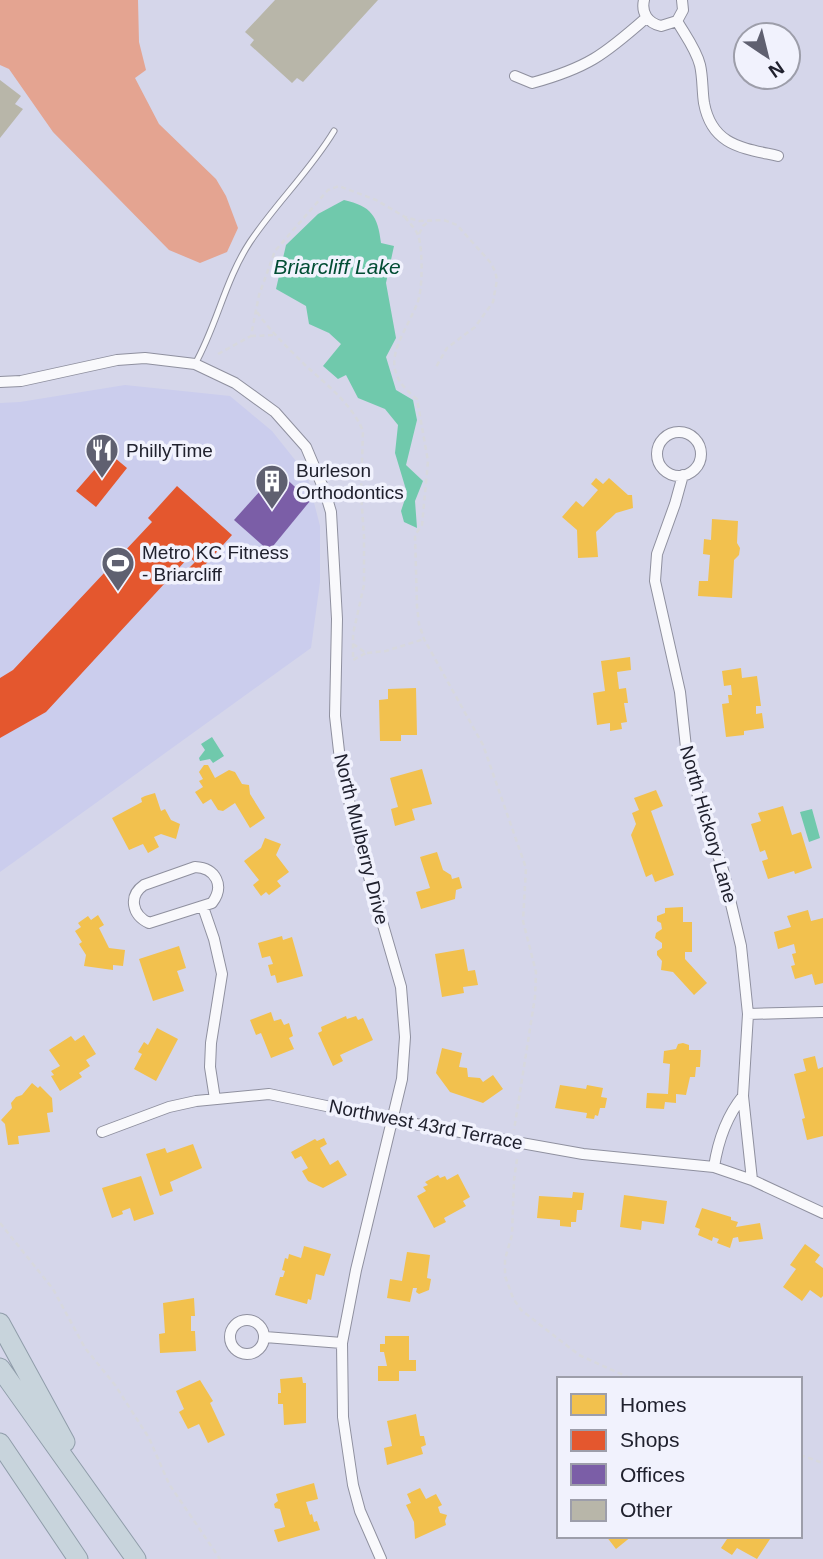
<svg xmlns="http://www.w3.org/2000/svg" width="823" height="1559" font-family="Arial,sans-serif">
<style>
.built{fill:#cbcded}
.green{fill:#e4a491}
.water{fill:#70c9ac}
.homes{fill:#f2c14e}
.shops{fill:#e4572e}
.offices{fill:#7b5ea7}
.building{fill:#b8b6a9}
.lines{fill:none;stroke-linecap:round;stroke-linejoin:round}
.service-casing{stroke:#8f909f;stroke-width:7}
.minor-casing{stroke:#8f909f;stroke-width:12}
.motorway-casing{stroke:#909daa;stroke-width:21}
.path{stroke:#d7d8de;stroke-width:2.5;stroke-dasharray:5 3.5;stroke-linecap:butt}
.service{stroke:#f9f9fc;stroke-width:5}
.minor{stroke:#f9f9fc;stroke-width:10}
.motorway{stroke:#c8d4dc;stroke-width:19}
.labels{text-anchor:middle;stroke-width:7;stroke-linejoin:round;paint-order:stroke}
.poi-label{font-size:19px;fill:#20212e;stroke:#f1f2fd;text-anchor:start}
.street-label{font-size:19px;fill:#20212e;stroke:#f1f2fd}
.water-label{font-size:21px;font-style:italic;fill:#024d34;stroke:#f1f2fd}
</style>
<rect width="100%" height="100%" fill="#d5d6ea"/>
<path class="built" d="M 125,385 L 230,396 L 272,431 L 307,475 L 320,526 L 320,582 L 311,648 L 0,872 L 0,403 L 20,402 Z"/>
<path class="green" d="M 0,0 L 138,0 L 139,42 L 146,70 L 135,78 L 159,124 L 216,179 L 226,196 L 238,228 L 227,252 L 200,263 L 169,250 L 53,132 L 9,69 L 0,65 Z"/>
<path class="water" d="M 344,200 C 371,206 378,216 381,243 L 394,246 L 386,283 L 396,338 L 386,357 L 396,390 L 413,400 L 417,420 L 406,465 L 423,481 L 415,501 L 417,528 L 404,522 L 401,511 L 407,493 L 395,453 L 398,425 L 385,409 L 358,398 L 346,375 L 338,379 L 323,366 L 341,344 L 329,333 L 309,324 L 306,306 L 276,289 L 286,245 L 318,214 Z
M 212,737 L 224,756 L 213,763 L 210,759 L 200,761 L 199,758 L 205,750 L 201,744 Z
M 812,809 L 820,838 L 809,842 L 800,812 Z"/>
<path class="homes" d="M 596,478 L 603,484 L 609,478 L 628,495 L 632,495 L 633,508 L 616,513 L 596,532 L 598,557 L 578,558 L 577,530 L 562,517 L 576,501 L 583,507 L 598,490 L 591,484 Z
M 712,519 L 738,521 L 737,543 L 740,548 L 739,555 L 734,560 L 732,598 L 698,596 L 699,581 L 708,581 L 710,555 L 703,554 L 704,539 L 711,540 Z
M 630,657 L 631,670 L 617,672 L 619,689 L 626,688 L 628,703 L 624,703 L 627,722 L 621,723 L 622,729 L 610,731 L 610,723 L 597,725 L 593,693 L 605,691 L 601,661 Z
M 741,668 L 742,678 L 757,676 L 761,706 L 756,706 L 756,714 L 762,713 L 764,728 L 744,731 L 744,735 L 726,737 L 722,704 L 729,703 L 728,695 L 732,695 L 731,685 L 724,686 L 722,671 Z
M 416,688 L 417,735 L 401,735 L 401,741 L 380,741 L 379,700 L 388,699 L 388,689 Z
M 204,765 L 208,765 L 215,778 L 229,770 L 235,772 L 242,784 L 249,785 L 250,794 L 265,818 L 250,828 L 235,803 L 223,811 L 218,810 L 211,799 L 203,804 L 195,792 L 203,787 L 199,781 L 203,779 L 199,772 Z
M 422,769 L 432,804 L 412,809 L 415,820 L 395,826 L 391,809 L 398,807 L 390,778 Z
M 656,790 L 663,806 L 651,811 L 674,875 L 655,882 L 652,874 L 646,877 L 631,835 L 636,824 L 632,813 L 639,810 L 634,798 Z
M 155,793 L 161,811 L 165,809 L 171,820 L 180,824 L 176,839 L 161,834 L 154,837 L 159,847 L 148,853 L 143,844 L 129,850 L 112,818 L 142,802 L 141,798 L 145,796 Z
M 783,806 L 792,835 L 801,832 L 812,868 L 795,874 L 794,871 L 768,879 L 762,861 L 768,859 L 765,850 L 760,852 L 751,824 L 761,821 L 758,813 Z
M 265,838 L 281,844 L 276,855 L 289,872 L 277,881 L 281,886 L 269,895 L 266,892 L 261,896 L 253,885 L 259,880 L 244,861 L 261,848 Z
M 437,852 L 443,870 L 451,875 L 452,879 L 459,877 L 462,888 L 456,890 L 455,899 L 421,909 L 416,892 L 430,888 L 420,857 Z
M 683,907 L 683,922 L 692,922 L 692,952 L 685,952 L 685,959 L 707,983 L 694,995 L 673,972 L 661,970 L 662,961 L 657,955 L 657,951 L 662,948 L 662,943 L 655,938 L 656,933 L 662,929 L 661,923 L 657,921 L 657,916 L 665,913 L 665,908 Z
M 808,910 L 811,921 L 823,918 L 823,983 L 815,985 L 812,974 L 795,979 L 791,966 L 795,965 L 792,954 L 796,953 L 794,944 L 778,949 L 774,932 L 791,927 L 787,916 Z
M 98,915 L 104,925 L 99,928 L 109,948 L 125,950 L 123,966 L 113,965 L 113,970 L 84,966 L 86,955 L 79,944 L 82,942 L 75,931 L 81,927 L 78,923 L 88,916 L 91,920 Z
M 282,936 L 283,940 L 292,937 L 303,976 L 277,983 L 275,975 L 271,976 L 268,965 L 273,964 L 270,956 L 262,958 L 258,943 Z
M 179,946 L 186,968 L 177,971 L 184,991 L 153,1001 L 139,959 Z
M 464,949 L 468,971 L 475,970 L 478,985 L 463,987 L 464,993 L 442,997 L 435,954 Z
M 271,1012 L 274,1021 L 281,1019 L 284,1025 L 289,1023 L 293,1036 L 289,1038 L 294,1049 L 271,1058 L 261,1033 L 256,1035 L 250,1020 Z
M 346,1016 L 347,1019 L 356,1016 L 358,1020 L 363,1018 L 373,1040 L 340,1055 L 343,1061 L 333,1066 L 318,1033 L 322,1031 L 321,1027 Z
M 157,1028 L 178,1039 L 156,1081 L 134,1069 L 142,1054 L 138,1052 L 144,1042 L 148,1045 Z
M 84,1035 L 96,1054 L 86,1060 L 90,1066 L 79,1073 L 82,1077 L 60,1091 L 51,1076 L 54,1075 L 51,1071 L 60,1066 L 49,1050 L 71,1036 L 75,1041 Z
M 683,1043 L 689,1045 L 689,1050 L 701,1050 L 700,1067 L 696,1067 L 695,1077 L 690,1077 L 686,1095 L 676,1094 L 676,1103 L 665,1102 L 664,1109 L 646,1108 L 647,1093 L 668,1094 L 670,1064 L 663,1063 L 664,1051 L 676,1049 L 678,1044 Z
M 442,1048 L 462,1053 L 459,1067 L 467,1068 L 468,1077 L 480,1078 L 483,1082 L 493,1075 L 503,1089 L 483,1103 L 450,1092 L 436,1073 Z
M 815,1056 L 818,1069 L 823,1067 L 823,1136 L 807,1140 L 802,1119 L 805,1118 L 794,1074 L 806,1071 L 803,1059 Z
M 32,1083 L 38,1088 L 40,1086 L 52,1098 L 53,1112 L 47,1113 L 50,1132 L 18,1136 L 19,1144 L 8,1145 L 5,1124 L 1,1120 L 12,1108 L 11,1103 L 16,1097 L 22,1095 Z
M 560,1085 L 586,1089 L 587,1085 L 603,1088 L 601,1097 L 607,1098 L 605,1108 L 600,1108 L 598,1116 L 595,1115 L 594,1119 L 586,1118 L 587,1113 L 555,1108 Z
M 324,1138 L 327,1144 L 320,1148 L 330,1165 L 338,1160 L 347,1175 L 323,1188 L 308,1181 L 302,1171 L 308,1168 L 301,1156 L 295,1159 L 291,1152 L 315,1139 L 317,1141 Z
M 193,1144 L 202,1168 L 170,1182 L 173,1191 L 160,1196 L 146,1154 L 165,1148 L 167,1153 Z
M 458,1174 L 470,1197 L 463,1201 L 466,1206 L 444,1218 L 446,1222 L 434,1228 L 417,1196 L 426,1191 L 423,1187 L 428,1185 L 425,1182 L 438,1175 L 440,1178 L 445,1176 L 447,1180 Z
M 141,1176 L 154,1214 L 134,1221 L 130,1208 L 122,1211 L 123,1214 L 112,1218 L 102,1188 Z
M 573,1192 L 584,1193 L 582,1210 L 577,1210 L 576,1222 L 571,1222 L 571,1227 L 560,1226 L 560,1220 L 537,1218 L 539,1196 L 572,1198 Z
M 624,1195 L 667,1201 L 664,1224 L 642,1221 L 641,1230 L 620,1227 Z
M 702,1208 L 731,1217 L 731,1220 L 738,1222 L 736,1227 L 760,1223 L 763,1239 L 739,1242 L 738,1237 L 733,1238 L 730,1248 L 717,1243 L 719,1239 L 713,1237 L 712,1241 L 698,1235 L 700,1229 L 695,1227 Z
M 805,1244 L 820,1255 L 815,1262 L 823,1268 L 823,1296 L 821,1298 L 810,1290 L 802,1301 L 783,1287 L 796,1269 L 790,1265 Z
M 304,1246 L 331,1254 L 324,1276 L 316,1274 L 311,1300 L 308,1299 L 307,1304 L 275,1295 L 280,1277 L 283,1277 L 285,1271 L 282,1270 L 285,1258 L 288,1259 L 289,1254 L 301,1258 Z
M 407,1252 L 430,1255 L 427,1278 L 431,1279 L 429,1290 L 419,1294 L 416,1292 L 417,1288 L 413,1288 L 410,1302 L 387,1298 L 390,1279 L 402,1281 Z
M 194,1298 L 195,1316 L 191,1316 L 191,1331 L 195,1331 L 196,1351 L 160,1353 L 159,1334 L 165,1333 L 163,1303 Z
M 385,1336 L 409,1336 L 409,1360 L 416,1360 L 416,1371 L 399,1371 L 399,1381 L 378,1381 L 378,1366 L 387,1366 L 384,1352 L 380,1352 L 380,1344 L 385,1344 Z
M 302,1377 L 303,1383 L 306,1383 L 306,1423 L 284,1425 L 283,1404 L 278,1404 L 278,1393 L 281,1393 L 280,1379 Z
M 200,1380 L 213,1401 L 210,1403 L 225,1435 L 208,1443 L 199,1424 L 188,1429 L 179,1412 L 184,1409 L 176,1391 Z
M 416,1414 L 420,1436 L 424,1436 L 426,1445 L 421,1447 L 423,1454 L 387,1465 L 384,1448 L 392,1446 L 387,1421 Z
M 314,1483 L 318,1499 L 306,1502 L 310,1515 L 312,1514 L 314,1522 L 317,1521 L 320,1530 L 278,1542 L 274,1530 L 285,1527 L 280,1509 L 275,1508 L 274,1504 L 278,1501 L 276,1494 Z
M 420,1488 L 426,1499 L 436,1494 L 442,1505 L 438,1507 L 440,1513 L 447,1515 L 445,1521 L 446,1525 L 415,1539 L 414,1522 L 406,1505 L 411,1503 L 407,1494 Z
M 606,1536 L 632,1536 L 616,1549 Z
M 729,1536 L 772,1536 L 757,1559 L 737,1548 L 732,1555 L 721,1548 Z"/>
<path class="shops" d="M 109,453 L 127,468 L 96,507 L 76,491 Z
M 177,486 L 232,535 L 196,575 L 189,568 L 195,562 L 189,557 L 46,712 L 0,738 L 0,678 L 13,670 L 152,522 L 148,518 Z"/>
<path class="offices" d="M 278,471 L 310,501 L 269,551 L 234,520 Z"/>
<path class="building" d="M 275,0 L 378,0 L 303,82 L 297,78 L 292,83 L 250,45 L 254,40 L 245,32 Z
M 0,80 L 21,96 L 15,104 L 23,109 L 0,138 Z"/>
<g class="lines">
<defs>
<path id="service" d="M 195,364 C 217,325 225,280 250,242 C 276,203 310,171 334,131"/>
<path id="minor" d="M 644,0 C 641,13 648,23 661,26 L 677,21 L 683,10 L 682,0
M 677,21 C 685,35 696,49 700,65 C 703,78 702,90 704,103 C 712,146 743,148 778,156
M 515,76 L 532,83 C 587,68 604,55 646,18
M 0,382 L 21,381 L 117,360 L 145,358 L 195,364 L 235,383 L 275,412 L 306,447 L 325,492 L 331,512 L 337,619 L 335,716 L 340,760 L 356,832 L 401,987 L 405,1037 L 402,1079 L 356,1270 L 342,1343 L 343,1417 L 353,1485 L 360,1511 L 381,1559
M657 454a22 22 0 1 1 44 0a22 22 0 1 1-44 0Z
M 683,475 L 675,504 L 657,554 L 655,581 L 680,692 L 688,766 L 723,870 L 741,946 L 748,1014 L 743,1096 L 752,1180
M 195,867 C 216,868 225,886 212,903 L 149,923 C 132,915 128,896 144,885 Z
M 203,907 L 214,939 L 222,974 L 211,1043 L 210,1067 L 215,1099
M 748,1014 L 823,1012
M 102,1132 L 169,1107 L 196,1101 L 269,1094 L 393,1120 L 583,1154 L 714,1167 L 752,1180 L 823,1213
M 714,1167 C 718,1141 726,1117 743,1096
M230 1337a17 17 0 1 1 34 0a17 17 0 1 1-34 0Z
M 265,1337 L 342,1343"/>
<path id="motorway" d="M 0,1323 L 65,1442
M 0,1368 L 136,1559
M 0,1443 L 78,1559"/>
</defs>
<use href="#service" class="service-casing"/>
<use href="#minor" class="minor-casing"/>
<use href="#motorway" class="motorway-casing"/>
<path class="path" d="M 405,217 C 409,223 415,228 418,235 C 423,248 423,291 417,304 C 401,342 375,367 417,399 L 428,461 L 422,525 L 415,535 L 417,606 L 419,624 L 424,639 L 483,745 L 526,868 L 523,921 L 536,972 L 535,997 L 514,1130
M 419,234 L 423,226 L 427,223
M 257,312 C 271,332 288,348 305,365 C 326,384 352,404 363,431 L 361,493 L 364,537 L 364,585 L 353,634 L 353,660 L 366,653
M 251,336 L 275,335
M 218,354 L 251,336 L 259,295 L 275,251 L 328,190 L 339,186 L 376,200 L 405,217 L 419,221 L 444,220 L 457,225 L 490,262 L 495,271 L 497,280 L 493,302 L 475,327 L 447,348 L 436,367
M 353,644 L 366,653 L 386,651 L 424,639
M 517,1159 L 514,1180 L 512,1235 L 505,1259 L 505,1276 L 513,1298 L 521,1310 L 579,1355 L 632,1379
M 0,1223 L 53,1289 L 85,1348 L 115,1385 L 149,1438 L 169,1484 L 220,1559
M 800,1455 L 823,1463"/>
<use href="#service" class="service"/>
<use href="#minor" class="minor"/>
<use href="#motorway" class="motorway"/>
</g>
<defs>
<symbol id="restaurant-pin" viewBox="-11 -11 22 30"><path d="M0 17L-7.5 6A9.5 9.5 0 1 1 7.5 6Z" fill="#5f6070" stroke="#f1f2fd"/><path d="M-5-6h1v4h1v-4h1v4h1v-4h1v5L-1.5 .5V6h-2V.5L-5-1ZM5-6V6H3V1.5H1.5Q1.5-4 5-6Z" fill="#fff"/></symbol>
<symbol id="building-pin" viewBox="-11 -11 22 30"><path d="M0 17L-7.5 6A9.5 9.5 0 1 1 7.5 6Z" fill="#5f6070" stroke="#f1f2fd"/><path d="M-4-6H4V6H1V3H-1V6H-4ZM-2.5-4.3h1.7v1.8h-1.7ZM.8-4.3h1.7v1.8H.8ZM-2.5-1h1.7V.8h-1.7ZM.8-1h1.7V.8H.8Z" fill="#fff"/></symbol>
<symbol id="stadium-pin" viewBox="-11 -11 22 30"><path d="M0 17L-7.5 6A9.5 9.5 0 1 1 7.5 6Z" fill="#5f6070" stroke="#f1f2fd"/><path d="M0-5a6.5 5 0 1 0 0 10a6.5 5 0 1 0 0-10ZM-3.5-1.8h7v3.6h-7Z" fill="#fff"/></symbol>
</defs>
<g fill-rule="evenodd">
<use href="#restaurant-pin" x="83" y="431" width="38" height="52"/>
<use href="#building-pin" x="253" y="462" width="38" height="52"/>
<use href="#stadium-pin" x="99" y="544" width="38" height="52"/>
</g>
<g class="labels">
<g class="poi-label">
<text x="126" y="457">PhillyTime</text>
<text x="296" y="477">Burleson<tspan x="296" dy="22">Orthodontics</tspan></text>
<text x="142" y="559">Metro KC Fitness<tspan x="142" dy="22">- Briarcliff</tspan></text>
</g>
<g class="street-label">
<text transform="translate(709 824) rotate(74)" y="7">North Hickory Lane</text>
<text transform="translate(362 839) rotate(76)" y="7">North Mulberry Drive</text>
<text transform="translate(426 1124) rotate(11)" y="7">Northwest 43rd Terrace</text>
</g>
<g class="water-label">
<text x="337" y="274">Briarcliff Lake</text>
</g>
</g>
<rect x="557" y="1377" width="245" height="161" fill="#f1f2fd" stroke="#9d9eaa" stroke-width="2"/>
<rect x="571" y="1394" width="35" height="21" fill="#f2c14e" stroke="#9d9eaa" stroke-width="2"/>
<text x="620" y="1412" font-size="21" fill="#20212e">Homes</text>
<rect x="571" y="1430" width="35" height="21" fill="#e4572e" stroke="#9d9eaa" stroke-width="2"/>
<text x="620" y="1447" font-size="21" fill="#20212e">Shops</text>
<rect x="571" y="1464" width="35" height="21" fill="#7b5ea7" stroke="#9d9eaa" stroke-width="2"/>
<text x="620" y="1482" font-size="21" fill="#20212e">Offices</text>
<rect x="571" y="1500" width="35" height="21" fill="#b8b6a9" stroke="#9d9eaa" stroke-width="2"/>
<text x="620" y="1517" font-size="21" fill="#20212e">Other</text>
<g transform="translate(767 56) rotate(145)"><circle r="33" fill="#f1f2fd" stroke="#9d9eaa" stroke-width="2"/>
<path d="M0-5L12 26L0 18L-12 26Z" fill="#5f6070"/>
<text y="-10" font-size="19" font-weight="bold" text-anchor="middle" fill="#20212e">N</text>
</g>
</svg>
